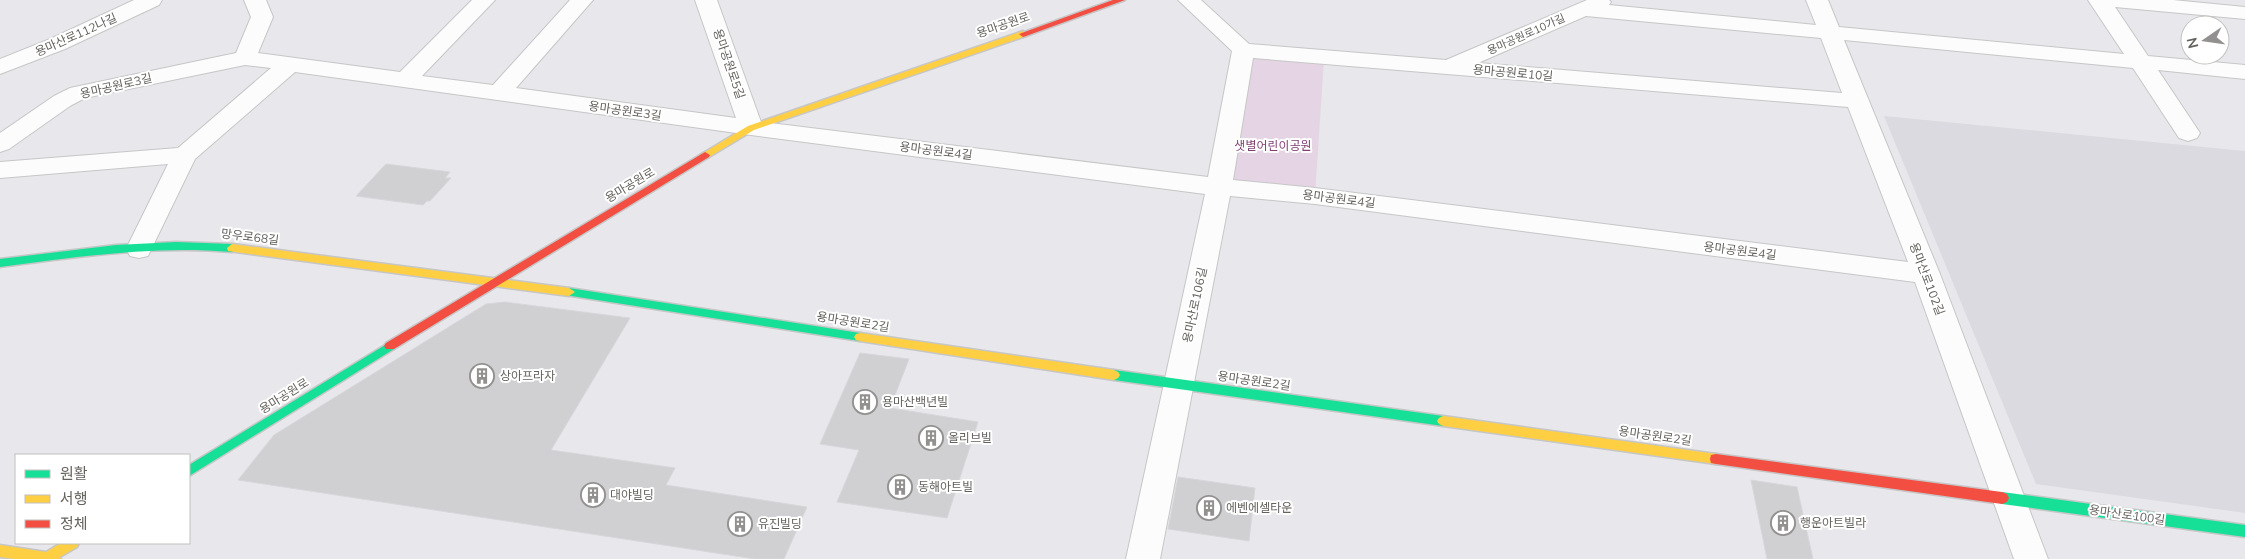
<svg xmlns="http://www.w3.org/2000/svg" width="2245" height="559" font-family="Mulish,'Noto Sans KR',sans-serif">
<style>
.education{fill:#dadae0}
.green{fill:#e5d5e4}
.building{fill:#d0d0d3;stroke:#d7d7db}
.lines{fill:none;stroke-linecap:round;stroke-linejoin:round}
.street-casing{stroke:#c6c6c7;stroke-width:2}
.fast-casing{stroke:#c6c6c7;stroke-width:3}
.slow-casing{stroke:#c6c6c7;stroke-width:3}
.jam-casing{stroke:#c6c6c7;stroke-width:3}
.street{fill:#fcfcfc;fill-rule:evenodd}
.fast{fill:#16e098;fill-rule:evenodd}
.slow{fill:#ffcf43;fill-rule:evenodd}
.jam{fill:#f24e42;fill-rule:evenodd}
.labels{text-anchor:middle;stroke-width:4;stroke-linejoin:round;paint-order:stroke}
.far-street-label{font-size:11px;fill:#64625d;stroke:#fff}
.street-label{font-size:12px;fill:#64625d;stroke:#fff}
.park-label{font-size:12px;fill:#814073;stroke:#fff}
.poi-label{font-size:12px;fill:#64625d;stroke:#fff;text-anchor:start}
</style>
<rect width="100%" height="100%" fill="#e8e8ec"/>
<path class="education" d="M 1884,116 L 2245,151 L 2245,513 L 2036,484 Z"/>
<path class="green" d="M 1243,52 L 1324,60 L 1315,196 L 1221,184 Z"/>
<path class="building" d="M 386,164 L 450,172 L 445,178 L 451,178 L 430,201 L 427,201 L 423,205 L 356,196 Z
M 505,302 L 630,318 L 551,450 L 675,468 L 666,485 L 807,507 L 784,559 L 755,559 L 238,480 L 274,435 L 486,304 Z
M 860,353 L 909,359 L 890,408 L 978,422 L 947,518 L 837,502 L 859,450 L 820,444 Z
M 1178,477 L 1255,488 L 1249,541 L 1168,529 Z
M 1751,480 L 1797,487 L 1813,559 L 1767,559 Z"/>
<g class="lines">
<defs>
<path id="street" d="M 134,0 L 162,0 L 159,5 L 65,49 L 0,74 L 0,59 L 50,39 Z
M 244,0 L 266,0 L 273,17 L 258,53 L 400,72 L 472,0 L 495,0 L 422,76 L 493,85 L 570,0 L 593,0 L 516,88 L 736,118 L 695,0 L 717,0 L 761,122 L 1208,177 L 1232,51 L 1178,0 L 1201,0 L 1249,44 L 1446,60 L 1587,0 L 1609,0 L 1611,2 L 1609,5 L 1816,25 L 1806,0 L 1828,0 L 1839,27 L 2124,54 L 2088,0 L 2173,0 L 2245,7 L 2245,19 L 2115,7 L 2148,56 L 2245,65 L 2245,79 L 2158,70 L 2200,133 L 2197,138 L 2188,141 L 2179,138 L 2133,68 L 1844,40 L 1940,274 L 2048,559 L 2014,559 L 1915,282 L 1315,204 L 1230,196 L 1160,559 L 1126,559 L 1205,194 L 751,135 L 295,72 L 195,159 L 148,256 L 139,258 L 130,256 L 126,249 L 168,164 L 0,178 L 0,162 L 178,148 L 271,68 L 245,65 L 85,98 L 70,106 L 9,149 L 0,152 L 0,133 L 54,96 L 70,88 L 236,53 L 251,17 ZM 1586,16 L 1821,38 L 1842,93 L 1478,63 ZM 1253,58 L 1848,107 L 1908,262 L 1315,188 L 1233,180 Z"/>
<path id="fast" d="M 176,242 L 232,244 L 237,248 L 232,252 C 154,245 77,257 0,267 L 0,259 L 116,245 Z
M 569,288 L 860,333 L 864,334 L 866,337 L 864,340 L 860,341 L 565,295 L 563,292 Z
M 390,342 L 394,343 L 396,346 L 394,349 L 189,476 L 189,465 Z
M 1114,370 L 1443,416 L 1447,418 L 1449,421 L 1447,424 L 1443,426 L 1114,380 L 1110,378 L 1108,375 L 1110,372 Z
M 2002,492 L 2245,525 L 2245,537 L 2002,504 L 1997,502 L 1995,498 L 1997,494 Z"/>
<path id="slow" d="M 1023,31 L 1027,34 L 1026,36 L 754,130 L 709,157 L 705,158 L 700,155 L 748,126 Z
M 232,244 L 569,288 L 575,292 L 569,296 L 228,251 L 227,248 Z
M 860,333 L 1114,370 L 1118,372 L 1120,375 L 1118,378 L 1114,380 L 860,341 L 856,340 L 854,337 L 856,334 Z
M 1443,416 L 1716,454 L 1721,455 L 1722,459 L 1721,463 L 1716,464 L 1443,426 L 1439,424 L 1437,421 L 1439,418 Z
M 61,543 L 79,543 L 77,547 L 60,557 L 61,559 L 14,559 L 0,557 L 0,545 L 46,552 Z"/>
<path id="jam" d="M 1113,0 L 1125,0 L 1026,36 L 1023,37 L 1019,34 Z
M 705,152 L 710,155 L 709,157 L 394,349 L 386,349 L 384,346 L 386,343 Z
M 1716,454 L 2002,492 L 2007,494 L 2009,498 L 2007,502 L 2002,504 L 1716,464 L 1711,463 L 1710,459 L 1711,455 Z"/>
</defs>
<use href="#street" class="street-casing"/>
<use href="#fast" class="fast-casing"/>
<use href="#slow" class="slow-casing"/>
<use href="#jam" class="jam-casing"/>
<use href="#street" class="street"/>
<use href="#fast" class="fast"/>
<use href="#slow" class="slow"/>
<use href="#jam" class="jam"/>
</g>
<defs>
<symbol id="building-ring" viewBox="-11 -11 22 22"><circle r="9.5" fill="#fff" stroke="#92918f" stroke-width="1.5"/><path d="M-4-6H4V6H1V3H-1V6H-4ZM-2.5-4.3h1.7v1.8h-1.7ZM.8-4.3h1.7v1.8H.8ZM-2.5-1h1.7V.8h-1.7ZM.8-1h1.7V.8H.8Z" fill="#92918f"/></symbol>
</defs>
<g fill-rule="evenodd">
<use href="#building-ring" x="468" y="362" width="28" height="28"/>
<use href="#building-ring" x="851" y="388" width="28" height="28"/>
<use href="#building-ring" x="917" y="424" width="28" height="28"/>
<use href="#building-ring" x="886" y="473" width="28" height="28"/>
<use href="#building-ring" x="579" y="481" width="28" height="28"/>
<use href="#building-ring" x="1195" y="494" width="28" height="28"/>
<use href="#building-ring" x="1769" y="509" width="28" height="28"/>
<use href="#building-ring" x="726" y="510" width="28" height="28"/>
</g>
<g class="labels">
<g class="far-street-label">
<text transform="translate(1526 34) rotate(-24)" y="4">용마공원로10가길</text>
</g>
<g class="street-label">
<text transform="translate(1003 25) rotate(-19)" y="4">용마공원로</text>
<text transform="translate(76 35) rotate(-24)" y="4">용마산로112나길</text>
<text transform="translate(729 64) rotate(71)" y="4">용마공원로5길</text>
<text transform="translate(1513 73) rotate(5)" y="4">용마공원로10길</text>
<text transform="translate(116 86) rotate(-13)" y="4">용마공원로3길</text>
<text transform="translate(625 111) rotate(8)" y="4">용마공원로3길</text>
<text transform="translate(936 151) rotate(7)" y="4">용마공원로4길</text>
<text transform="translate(630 185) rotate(-31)" y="4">용마공원로</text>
<text transform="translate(1339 199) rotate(7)" y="4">용마공원로4길</text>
<text transform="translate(250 237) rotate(7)" y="4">망우로68길</text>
<text transform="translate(1740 251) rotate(7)" y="4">용마공원로4길</text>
<text transform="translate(1927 279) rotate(69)" y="4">용마산로102길</text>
<text transform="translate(1195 305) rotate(-78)" y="4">용마산로106길</text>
<text transform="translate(853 322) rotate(9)" y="4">용마공원로2길</text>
<text transform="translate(1254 381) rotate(8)" y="4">용마공원로2길</text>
<text transform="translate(284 396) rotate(-32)" y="4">용마공원로</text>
<text transform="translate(1655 436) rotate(8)" y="4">용마공원로2길</text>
<text transform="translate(2127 515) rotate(8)" y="4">용마산로100길</text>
</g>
<g class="park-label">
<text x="1273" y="150">샛별어린이공원</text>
</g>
<g class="poi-label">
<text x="500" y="380">상아프라자</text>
<text x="882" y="406">용마산백년빌</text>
<text x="948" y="442">올리브빌</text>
<text x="918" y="491">동해아트빌</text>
<text x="610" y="499">대야빌딩</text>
<text x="1226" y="512">에벤에셀타운</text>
<text x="1800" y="527">행운아트빌라</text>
<text x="758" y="528">유진빌딩</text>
</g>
</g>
<rect x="15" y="454" width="175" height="90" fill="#ffffff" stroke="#c1c0be"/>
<rect x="25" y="470" width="25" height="8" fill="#16e098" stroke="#c1c0be"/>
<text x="60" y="479" font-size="15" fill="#64625d">원활</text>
<rect x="25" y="495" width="25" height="8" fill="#ffcf43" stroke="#c1c0be"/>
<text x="60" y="504" font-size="15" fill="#64625d">서행</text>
<rect x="25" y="520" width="25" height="8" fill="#f24e42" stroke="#c1c0be"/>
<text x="60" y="529" font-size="15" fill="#64625d">정체</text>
<g transform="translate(2205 40) rotate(257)"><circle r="24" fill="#ffffff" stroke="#c1c0be"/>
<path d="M0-4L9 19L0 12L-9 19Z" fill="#92918f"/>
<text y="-8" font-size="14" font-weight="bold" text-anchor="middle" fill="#64625d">N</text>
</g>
</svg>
